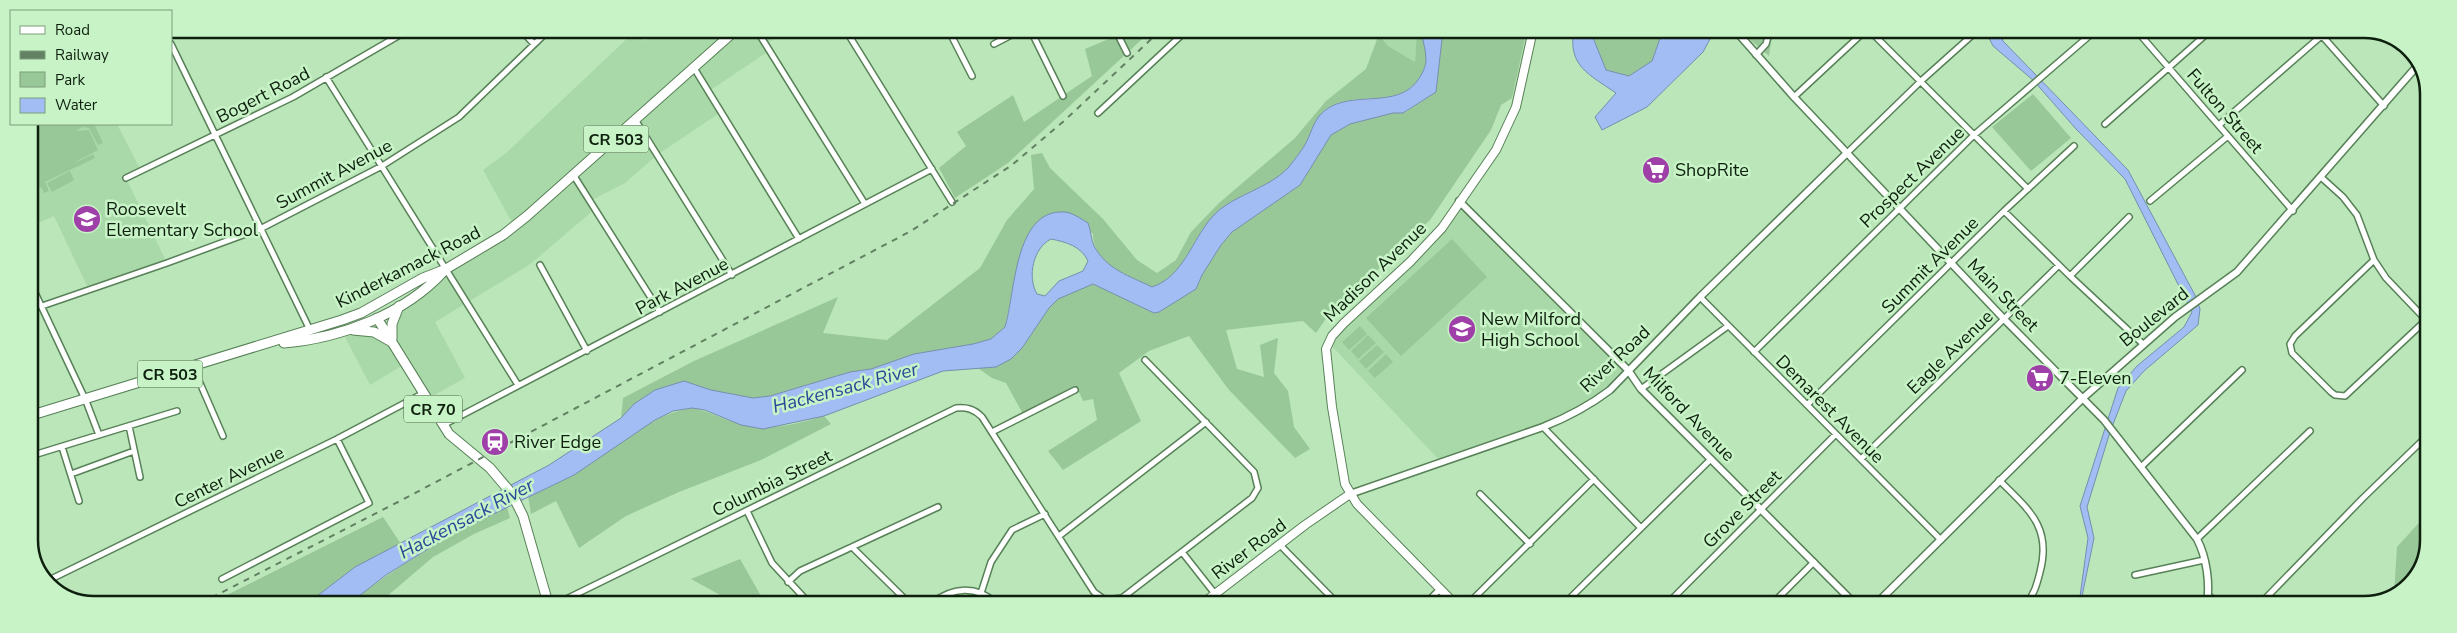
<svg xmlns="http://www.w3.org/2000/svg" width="2457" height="633" font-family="'Nunito Sans',sans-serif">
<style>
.built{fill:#a9d9a8}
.green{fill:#99c898}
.water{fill:#a2bdf3;stroke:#768eae;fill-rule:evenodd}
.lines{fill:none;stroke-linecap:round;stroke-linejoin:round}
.minor-casing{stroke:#588158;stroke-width:8}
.tertiary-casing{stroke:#588158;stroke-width:9}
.secondary-casing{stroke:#588158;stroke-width:10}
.primary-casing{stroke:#588158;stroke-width:11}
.minor{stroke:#fff;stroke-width:5}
.tertiary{stroke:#fff;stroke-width:6}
.secondary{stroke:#fff;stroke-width:8}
.primary{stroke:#fff;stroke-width:9}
.rail{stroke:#628162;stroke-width:2;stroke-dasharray:6 6;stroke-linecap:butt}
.labels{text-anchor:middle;stroke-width:5;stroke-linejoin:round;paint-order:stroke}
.shield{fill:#c7f3c6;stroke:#465f45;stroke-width:1}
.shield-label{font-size:16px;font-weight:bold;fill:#0e1f0e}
.street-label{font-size:18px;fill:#0e1f0e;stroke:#c7f3c6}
.poi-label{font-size:18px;fill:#0e1f0e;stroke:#c7f3c6;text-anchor:start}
.water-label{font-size:19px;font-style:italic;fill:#284997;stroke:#c7f3c6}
.rim{fill:none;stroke:#0e1f0e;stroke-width:2.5}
</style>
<rect width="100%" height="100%" fill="#bae6b9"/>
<path class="built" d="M 659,29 L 791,29 L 766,44 L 769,51 L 709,91 L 721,112 L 657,155 L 625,183 L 590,201 L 595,209 L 529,265 L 435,322 L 465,378 L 427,399 L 405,364 L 370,385 L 342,331 L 383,337 L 399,306 L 514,226 L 483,170 L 505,154 L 634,32 L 645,41 Z
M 1376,29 L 1417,30 L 1415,62 L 1388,46 Z
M 29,124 L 117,124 L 141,171 L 126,178 L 167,263 L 89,290 L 54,216 L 29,227 Z
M 1459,201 L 1628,370 L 1610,390 L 1584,408 L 1442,463 L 1329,343 L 1410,262 Z"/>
<path class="green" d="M 1113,29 L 1153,29 L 1008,163 L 955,198 L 939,168 L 966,146 L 957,132 L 1013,95 L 1024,122 L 1092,76 L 1085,49 L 1111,38 Z
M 1417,30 L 1421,30 C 1422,39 1426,49 1426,59 C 1426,66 1423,72 1420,77 C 1398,114 1346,84 1319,116 C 1313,124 1310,135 1306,143 C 1301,152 1294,160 1288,168 C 1267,190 1231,195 1212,217 C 1192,240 1183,277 1152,287 C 1129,275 1093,266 1093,234 C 1080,221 1073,211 1054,213 L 1017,267 L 1005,327 L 991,339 L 973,344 L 914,354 L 871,369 L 850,372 L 770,396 L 753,398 L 711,390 L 684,381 L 655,390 L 634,404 L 621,418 L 623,398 L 694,361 L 838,297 L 823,333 L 887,340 L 980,268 L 1007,220 L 1034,189 L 1031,155 L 1042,153 L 1050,168 L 1103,219 L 1137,260 L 1157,273 L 1176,260 L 1191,232 L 1219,203 L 1295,138 L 1326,101 L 1366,69 L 1379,34 L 1388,46 L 1415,62 Z
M 1443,30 L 1527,30 L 1512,98 L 1501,105 L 1491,130 L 1430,220 L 1325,320 L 1316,333 L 1303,321 L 1226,330 L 1237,369 L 1264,377 L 1260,345 L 1278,338 L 1274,373 L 1288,391 L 1294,427 L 1310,449 L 1295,458 L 1229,390 L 1189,336 L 1149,351 L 1119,373 L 1141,421 L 1063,470 L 1048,451 L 1097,420 L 1093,399 L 1083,401 L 1076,385 L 1023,414 L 1006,383 L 992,378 L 978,368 L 996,367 L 1022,348 L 1049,308 L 1058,299 L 1093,284 L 1154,313 L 1159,312 L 1196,289 L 1202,275 L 1221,245 L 1232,232 L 1300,185 L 1331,135 L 1350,124 L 1393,113 L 1404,113 L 1436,92 Z
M 1590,30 L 1663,30 L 1652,61 L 1629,76 L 1606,70 Z
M 1739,30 L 1773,30 L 1769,56 Z
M 2033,94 L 2071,138 L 2031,171 L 1992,127 Z
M 29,124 L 94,124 L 103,143 L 98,145 L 89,128 L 82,127 L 76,131 L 89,130 L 98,150 L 77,161 L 75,160 L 77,162 L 93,154 L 95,158 L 45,182 L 49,191 L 44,193 L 41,187 L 29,192 Z
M 70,171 L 74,180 L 52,192 L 47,183 Z
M 1452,239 L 1487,277 L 1401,356 L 1366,318 Z
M 1360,326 L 1367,334 L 1349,350 L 1342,342 Z
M 1368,335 L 1376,343 L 1358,359 L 1351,351 Z
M 1377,345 L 1384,352 L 1366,369 L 1359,361 Z
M 1386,354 L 1393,362 L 1375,378 L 1368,371 Z
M 692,408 C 710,411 723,420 740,424 C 767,432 797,424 824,416 L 831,424 L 761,460 L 679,492 L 626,516 L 579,548 L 556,501 L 531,514 L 528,496 C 543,489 559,483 573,475 C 614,452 645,415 692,408 Z
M 507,507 L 510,518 L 474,534 L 433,557 L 379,603 L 350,603 C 398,565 451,534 507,507 Z
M 2427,514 L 2427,553 L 2403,591 L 2394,594 L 2397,547 Z
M 383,517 L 401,544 L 355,567 L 308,603 L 211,603 Z
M 740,559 L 765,603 L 735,603 L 691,579 Z"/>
<path class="water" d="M 1421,30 L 1443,30 L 1436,92 L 1403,113 L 1393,113 L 1350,124 L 1331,135 L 1300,185 L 1232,232 L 1221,245 L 1202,275 L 1196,289 L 1159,312 L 1154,313 L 1093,284 L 1058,299 L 1049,308 L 1022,348 L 1011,359 L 996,367 L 943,371 L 824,416 L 763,429 L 741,425 L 705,410 L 692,408 L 673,411 L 655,420 L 574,475 L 452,534 L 386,575 L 350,603 L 308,603 L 355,567 L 549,465 L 621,418 L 634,404 L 655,390 L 684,381 L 711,390 L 753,398 L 770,396 L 850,372 L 871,369 L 914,354 L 973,344 L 991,339 L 1005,327 C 1015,295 1014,209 1064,212 C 1072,212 1081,219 1088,223 C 1091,230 1091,240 1094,246 C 1107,270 1130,276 1152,287 C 1183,277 1192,240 1212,217 C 1231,195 1267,190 1288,168 C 1294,160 1301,152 1306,143 C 1310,135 1313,124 1319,116 C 1346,85 1398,114 1420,77 C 1423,72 1426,66 1426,59 C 1426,49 1422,39 1421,30 ZM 1051,239 C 1066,242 1081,246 1088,261 L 1083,271 L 1059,281 L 1045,296 L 1037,294 C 1027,277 1033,248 1051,239 Z
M 1574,30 L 1590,30 L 1606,70 L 1629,76 L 1652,61 L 1663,30 L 1715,30 L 1703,52 L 1647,107 L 1602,130 L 1595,117 L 1616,93 C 1590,75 1567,66 1574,30 Z
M 1985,30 L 1998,30 L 2003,41 L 2128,170 L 2196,297 L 2200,309 L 2198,325 L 2144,371 L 2126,391 L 2110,432 L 2087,507 L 2094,538 L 2081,601 L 2084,604 L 2079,604 L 2088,538 L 2080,506 L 2118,388 L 2137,366 L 2184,327 L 2192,312 L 2125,179 L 2076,129 L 2034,81 L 1993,46 Z"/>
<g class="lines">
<defs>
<path id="minor" d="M 520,29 L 534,44
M 756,29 L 865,204
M 845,29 L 952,202
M 948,29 L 972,76
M 1030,29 L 1063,96
M 1115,29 L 1127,53
M 1869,30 L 2028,189
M 2136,30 L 2293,211
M 2317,30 L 2384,106
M 171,35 L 184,29
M 171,44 L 310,330
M 994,44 L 1023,29
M 1756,55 L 1766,44 L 1770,30
M 694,68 L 799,239
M 326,77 L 518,385
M 1794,97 L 1866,30
M 1098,113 L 1188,29
M 636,121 L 732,275
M 2105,124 L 2211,30
M 2219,125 L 2328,30
M 1847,153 L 1921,81 L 1978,30
M 574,176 L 660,312
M 126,178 L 293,97 L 410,29
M 2322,178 L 2343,197 L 2357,215 L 2374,260 L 2386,278 L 2428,322
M 2150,201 L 2228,136
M 2004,211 L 2070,276 L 2143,344
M 2374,260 L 2295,336 L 2290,344 L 2292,353 L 2331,392 L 2335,395 L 2345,396 L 2426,320
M 540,265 L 587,351
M 2070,276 L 2129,217
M 29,280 L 86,401 L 99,435
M 1700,297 L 1941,540
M 42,306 L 167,263 L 262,228 L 382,166 L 459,117 L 550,29
M 1754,352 L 1974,135 L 2096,30
M 193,367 L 223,436
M 1641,389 L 1728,326
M 1807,405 L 2004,211 L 2074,146
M 443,425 L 932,169
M 129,426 L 140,477
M 1543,427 L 1641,528
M 992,432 L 1075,390
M 62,447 L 79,501
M 37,454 L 177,411
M 1861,459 L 2059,265
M 2141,467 L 2242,370
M 71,474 L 134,451
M 1999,480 C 2029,510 2052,527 2040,572 C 2037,584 2034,595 2026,604
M 1480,494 L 1530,544
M 747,511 L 772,563 L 809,603
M 1059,536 L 1206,422
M 2197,539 L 2310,431
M 1280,545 L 1338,604
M 852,547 L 909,603
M 1182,552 L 1223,604
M 2135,575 L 2204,560
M 222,579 L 369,503 L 337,439
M 45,582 L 337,439 L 424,393
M 788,582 L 800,571 L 938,507
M 981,593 L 991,562 L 1012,530 L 1045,514
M 2208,595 L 2218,604
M 526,603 L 547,597
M 558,603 L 956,408 C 967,407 974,409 982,417 L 1094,592 L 1105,600 L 1122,598 L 1252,498 L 1258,488 L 1254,472 L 1145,360
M 917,603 L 923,603
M 932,603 C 953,587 976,585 996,603
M 1425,604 L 1440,589
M 1468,604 L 1594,479
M 1564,604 L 1711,459
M 1667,604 L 1836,434
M 1772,604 L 1814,562
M 2260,604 L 2363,498 L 2427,436"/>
<path id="tertiary" d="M 1735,30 L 1794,97 L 2004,319 L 2104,420 L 2197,539 C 2207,558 2210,584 2207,604
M 1459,201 L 1628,370 L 1641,389 L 1855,604
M 1350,494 L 1543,427 C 1568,417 1589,406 1610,390 L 1700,297 L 1847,153
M 1876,604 L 2083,398 L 2175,317 L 2237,272 L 2418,65"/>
<path id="secondary" d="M 1202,604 L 1305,525 L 1350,494
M 1455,604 L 1357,504 L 1345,484 L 1332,407 L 1326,349 L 1332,336 L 1344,323 L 1410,262 L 1442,228 L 1496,150 L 1516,107 L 1533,30"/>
<path id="primary" d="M 377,318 L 449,434 L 490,468 L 512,494 L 523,516 L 548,603
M 353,330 L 374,332 L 390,341
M 392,339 L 392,324 L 399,306
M 284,343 C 341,338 405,314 444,271
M 29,416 L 342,320 L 361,313 L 423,278 L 446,269 L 503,235 L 527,216 L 737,29"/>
</defs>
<use href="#minor" class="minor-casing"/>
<use href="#tertiary" class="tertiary-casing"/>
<use href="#secondary" class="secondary-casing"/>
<use href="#primary" class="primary-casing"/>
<use href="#minor" class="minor"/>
<use href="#tertiary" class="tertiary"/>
<use href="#secondary" class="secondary"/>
<use href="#primary" class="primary"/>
<path class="rail" d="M 201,603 L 400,501 L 911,231 L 1012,165 L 1064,121 L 1162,29"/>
</g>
<defs>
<symbol id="supermarket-disc" viewBox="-11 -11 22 22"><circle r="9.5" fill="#9f40a8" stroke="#c7f3c6"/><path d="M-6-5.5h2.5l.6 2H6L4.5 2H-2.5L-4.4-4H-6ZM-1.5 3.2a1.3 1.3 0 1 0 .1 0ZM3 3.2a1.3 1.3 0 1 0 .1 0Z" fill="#fff"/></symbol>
<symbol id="school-disc" viewBox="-11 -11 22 22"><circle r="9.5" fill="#9f40a8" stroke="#c7f3c6"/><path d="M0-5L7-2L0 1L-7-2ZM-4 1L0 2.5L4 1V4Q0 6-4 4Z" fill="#fff"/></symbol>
<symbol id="station-disc" viewBox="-11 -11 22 22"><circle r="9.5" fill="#9f40a8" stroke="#c7f3c6"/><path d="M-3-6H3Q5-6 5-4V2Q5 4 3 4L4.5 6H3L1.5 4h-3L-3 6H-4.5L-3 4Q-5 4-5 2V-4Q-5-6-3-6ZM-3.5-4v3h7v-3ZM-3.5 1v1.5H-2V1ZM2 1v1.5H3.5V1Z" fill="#fff"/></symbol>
</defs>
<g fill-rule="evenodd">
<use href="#supermarket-disc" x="1640" y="154" width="32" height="32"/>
<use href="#school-disc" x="71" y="203" width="32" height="32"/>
<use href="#school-disc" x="1446" y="313" width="32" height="32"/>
<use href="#supermarket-disc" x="2024" y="362" width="32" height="32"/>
<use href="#station-disc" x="479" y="426" width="32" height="32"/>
</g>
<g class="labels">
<g class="shield">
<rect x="583.5" y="125.5" width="65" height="27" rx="4"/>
<rect x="137.5" y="360.5" width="65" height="27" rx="4"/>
<rect x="404" y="395.5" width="58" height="27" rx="4"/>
</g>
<g class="shield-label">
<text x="616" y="145">CR 503</text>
<text x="170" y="380">CR 503</text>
<text x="433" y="415">CR 70</text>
</g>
<g class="street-label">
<text transform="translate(263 95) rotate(-27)" y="6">Bogert Road</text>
<text transform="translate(2225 111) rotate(49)" y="6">Fulton Street</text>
<text transform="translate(334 174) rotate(-28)" y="6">Summit Avenue</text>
<text transform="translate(1912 177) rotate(-44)" y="6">Prospect Avenue</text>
<text transform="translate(1930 265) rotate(-45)" y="6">Summit Avenue</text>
<text transform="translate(408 267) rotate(-27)" y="6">Kinderkamack Road</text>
<text transform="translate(1375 272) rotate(-44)" y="6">Madison Avenue</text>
<text transform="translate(682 286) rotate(-28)" y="6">Park Avenue</text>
<text transform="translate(2003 295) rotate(46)" y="6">Main Street</text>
<text transform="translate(2154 317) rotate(-39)" y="6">Boulevard</text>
<text transform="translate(1950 352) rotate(-44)" y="6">Eagle Avenue</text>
<text transform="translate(1615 359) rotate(-43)" y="6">River Road</text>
<text transform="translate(1830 409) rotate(45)" y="6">Demarest Avenue</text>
<text transform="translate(1689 414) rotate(46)" y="6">Milford Avenue</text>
<text transform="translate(229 477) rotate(-26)" y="6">Center Avenue</text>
<text transform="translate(772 483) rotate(-26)" y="6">Columbia Street</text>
<text transform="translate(1742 509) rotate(-45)" y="6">Grove Street</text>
<text transform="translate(1249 549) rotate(-37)" y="6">River Road</text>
</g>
<g class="poi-label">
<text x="1675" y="176">ShopRite</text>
<text x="106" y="215">Roosevelt<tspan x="106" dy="21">Elementary School</tspan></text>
<text x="1481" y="325">New Milford<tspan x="1481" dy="21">High School</tspan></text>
<text x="2059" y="384">7-Eleven</text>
<text x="514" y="448">River Edge</text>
</g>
<g class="water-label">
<text transform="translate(845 387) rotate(-15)" y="7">Hackensack River</text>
<text transform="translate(466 518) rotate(-28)" y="7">Hackensack River</text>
</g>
</g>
<path d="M0 0H2457V633H0ZM94 38H2364A56 56 0 0 1 2420 94V540A56 56 0 0 1 2364 596H94A56 56 0 0 1 38 540V94A56 56 0 0 1 94 38Z" fill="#c7f3c6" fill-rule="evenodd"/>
<path class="rim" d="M94 38H2364A56 56 0 0 1 2420 94V540A56 56 0 0 1 2364 596H94A56 56 0 0 1 38 540V94A56 56 0 0 1 94 38Z"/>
<rect x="10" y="10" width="162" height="115" fill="#c7f3c6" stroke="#7d9e7c"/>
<rect x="20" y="26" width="25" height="8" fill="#ffffff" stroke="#7d9e7c"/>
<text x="55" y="35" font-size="15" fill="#0e1f0e">Road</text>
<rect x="20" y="51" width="25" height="8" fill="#628162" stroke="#7d9e7c"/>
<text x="55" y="60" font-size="15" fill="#0e1f0e">Railway</text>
<rect x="20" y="72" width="25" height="15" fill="#99c898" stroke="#7d9e7c"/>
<text x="55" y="85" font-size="15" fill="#0e1f0e">Park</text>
<rect x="20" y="98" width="25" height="15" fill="#a2bdf3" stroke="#7d9e7c"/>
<text x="55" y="110" font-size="15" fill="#0e1f0e">Water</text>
</svg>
